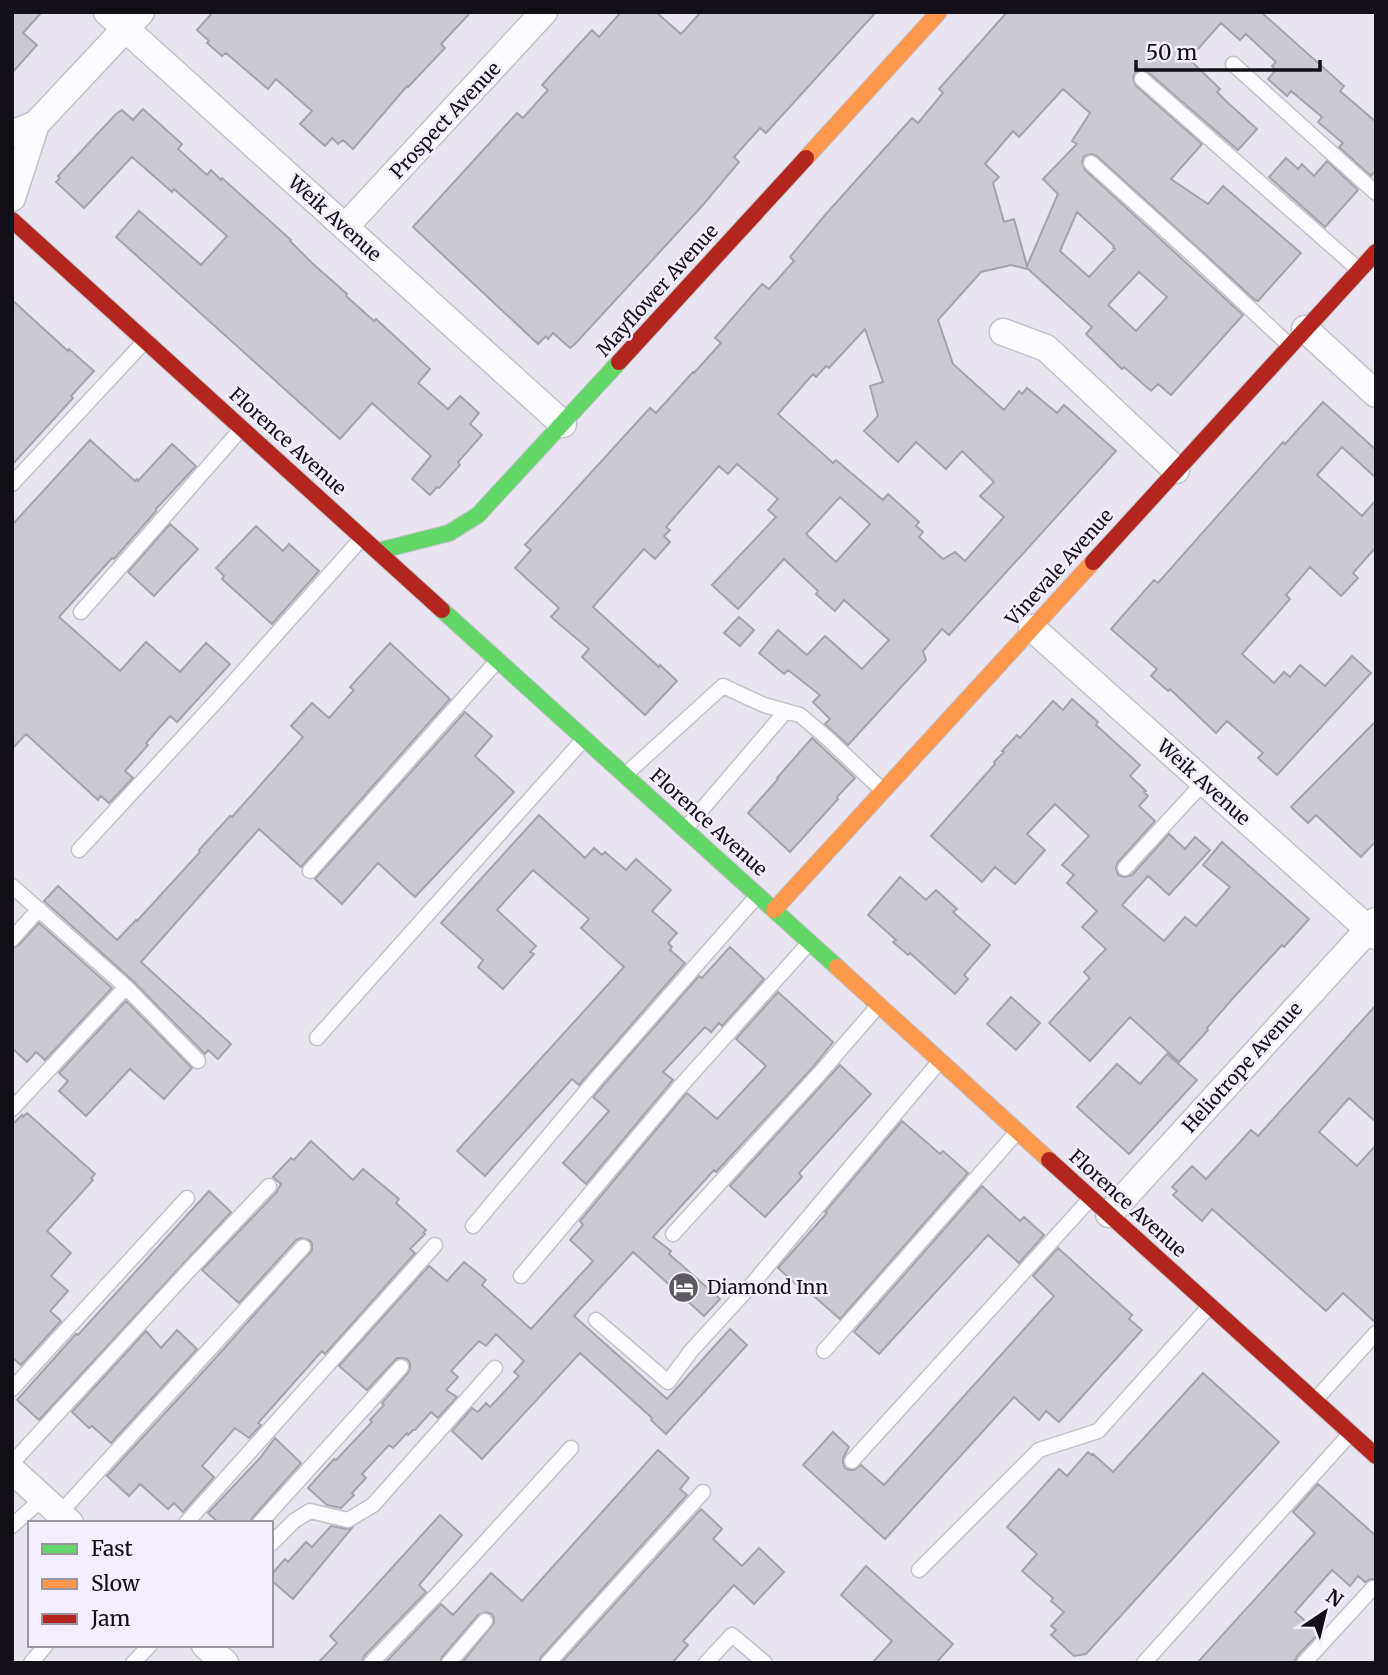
<svg xmlns="http://www.w3.org/2000/svg" width="1388" height="1675" font-family="Merriweather,serif">
<style>
.building{fill:#cbcad3;stroke:#a4a3ac;stroke-width:2;fill-rule:evenodd}
.lines{fill:none;stroke-linecap:round;stroke-linejoin:round}
.lane-casing{stroke:#c4c1ca;stroke-width:17}
.street-casing{stroke:#c4c1ca;stroke-width:29}
.fast-casing{stroke:#c4c1ca;stroke-width:18}
.slow-casing{stroke:#c4c1ca;stroke-width:18}
.jam-casing{stroke:#c4c1ca;stroke-width:18}
.lane{stroke:#fcfbfd;stroke-width:14}
.street{stroke:#fcfbfd;stroke-width:26}
.fast{stroke:#63d668;stroke-width:16}
.slow{stroke:#ff974d;stroke-width:16}
.jam{stroke:#b3261e;stroke-width:16}
.labels{text-anchor:middle;stroke-width:5;stroke-linejoin:round;paint-order:stroke}
.street-label{font-size:19px;fill:#120f16;stroke:#f4eefe}
.poi-label{font-size:19px;fill:#120f16;stroke:#f4eefe;text-anchor:start}
</style>
<rect width="100%" height="100%" fill="#e8e4f0"/>
<path class="building" d="M 12,12 L 42,12 L 23,33 L 37,45 L 12,73 Z
M 213,12 L 471,12 L 441,44 L 445,48 L 408,87 L 407,86 L 353,149 L 343,140 L 338,144 L 332,138 L 325,146 L 300,124 L 312,111 L 276,79 L 268,89 L 226,53 L 222,56 L 207,43 L 209,41 L 197,30 Z
M 621,12 L 656,12 L 681,34 L 701,12 L 876,12 L 766,133 L 760,128 L 734,157 L 739,162 L 702,206 L 575,344 L 570,348 L 553,333 L 548,339 L 546,336 L 538,344 L 413,227 L 517,113 L 523,118 L 548,90 L 542,85 L 592,30 L 599,37 Z
M 1007,12 L 1261,12 L 1344,86 L 1340,91 L 1376,122 L 1376,170 L 1371,176 L 1339,147 L 1343,143 L 1318,122 L 1322,117 L 1291,91 L 1287,96 L 1268,79 L 1276,70 L 1272,66 L 1276,62 L 1246,34 L 1240,40 L 1221,23 L 1189,59 L 1220,89 L 1217,92 L 1227,102 L 1257,129 L 1238,150 L 1148,72 L 1143,70 L 1135,72 L 1133,78 L 1136,86 L 1202,144 L 1171,179 L 1208,204 L 1223,186 L 1301,253 L 1258,301 L 1255,300 L 1097,156 L 1092,154 L 1084,156 L 1082,162 L 1085,170 L 1243,315 L 1171,395 L 1158,384 L 1151,391 L 1124,367 L 1122,369 L 1086,334 L 1092,327 L 1027,268 L 1027,269 L 1011,265 L 981,272 L 938,320 L 953,364 L 1004,410 L 1019,391 L 1022,394 L 1027,388 L 1057,413 L 1064,405 L 1116,451 L 949,635 L 942,629 L 923,651 L 926,660 L 848,745 L 825,724 L 830,719 L 813,702 L 820,695 L 788,670 L 784,674 L 759,653 L 778,630 L 807,655 L 825,636 L 862,669 L 889,640 L 844,600 L 835,611 L 816,594 L 818,591 L 784,559 L 738,609 L 712,585 L 776,517 L 768,510 L 778,499 L 737,464 L 728,474 L 719,466 L 666,527 L 670,530 L 664,536 L 670,542 L 655,559 L 644,549 L 593,607 L 659,667 L 660,665 L 677,681 L 645,715 L 582,657 L 589,649 L 551,617 L 559,608 L 515,568 L 531,550 L 525,545 L 650,408 L 656,413 L 693,372 L 694,373 L 721,343 L 715,338 L 762,284 L 769,289 L 794,261 L 790,257 L 826,214 L 912,118 L 918,123 L 943,93 L 939,89 ZM 1063,89 L 1090,113 L 1072,141 L 1077,144 L 1043,179 L 1058,194 L 1027,266 L 1014,219 L 1004,222 L 993,183 L 999,177 L 985,164 L 1013,131 L 1019,137 ZM 1077,212 L 1114,246 L 1113,248 L 1115,249 L 1089,277 L 1060,251 ZM 1139,272 L 1167,297 L 1136,331 L 1108,305 ZM 865,329 L 883,382 L 870,386 L 878,416 L 864,431 L 898,462 L 916,442 L 946,469 L 962,451 L 994,482 L 980,496 L 1004,517 L 965,561 L 955,552 L 943,559 L 919,537 L 923,532 L 916,526 L 919,522 L 888,494 L 883,500 L 836,460 L 833,463 L 778,414 L 813,374 L 816,377 L 826,366 L 829,368 ZM 840,497 L 870,524 L 836,562 L 806,534 Z
M 143,109 L 182,144 L 178,149 L 207,175 L 211,170 L 221,180 L 222,178 L 291,240 L 290,241 L 312,263 L 347,294 L 346,296 L 374,321 L 376,319 L 430,369 L 418,383 L 448,409 L 460,396 L 479,413 L 470,424 L 482,435 L 458,462 L 460,465 L 439,488 L 437,487 L 430,495 L 412,479 L 431,456 L 372,403 L 340,439 L 116,237 L 139,211 L 201,265 L 227,236 L 174,189 L 172,192 L 132,157 L 84,208 L 56,182 L 60,178 L 58,176 L 116,114 L 122,110 L 133,120 Z
M 1286,158 L 1298,169 L 1302,164 L 1314,176 L 1327,161 L 1358,190 L 1325,227 L 1269,177 Z
M 12,300 L 68,351 L 69,349 L 94,371 L 71,396 L 73,398 L 12,465 Z
M 1323,402 L 1376,450 L 1376,478 L 1342,447 L 1317,475 L 1362,516 L 1376,500 L 1376,547 L 1353,573 L 1358,578 L 1341,596 L 1310,567 L 1286,595 L 1290,599 L 1242,654 L 1274,683 L 1284,672 L 1290,677 L 1300,665 L 1325,686 L 1352,656 L 1371,673 L 1277,775 L 1258,758 L 1263,753 L 1227,721 L 1216,733 L 1170,689 L 1168,691 L 1151,676 L 1157,669 L 1111,629 L 1154,580 L 1158,583 L 1283,442 L 1285,444 Z
M 90,440 L 135,481 L 137,479 L 138,481 L 172,444 L 196,466 L 156,509 L 156,511 L 114,559 L 112,558 L 59,617 L 120,671 L 146,642 L 180,672 L 206,643 L 230,664 L 177,722 L 170,716 L 146,743 L 148,745 L 125,771 L 133,778 L 109,803 L 101,796 L 98,800 L 26,734 L 12,749 L 12,525 Z
M 170,524 L 198,549 L 154,596 L 128,572 Z
M 256,526 L 283,551 L 289,544 L 319,571 L 272,624 L 222,579 L 224,576 L 216,568 Z
M 739,617 L 754,630 L 740,646 L 724,633 Z
M 390,643 L 450,699 L 301,867 L 259,829 L 141,962 L 231,1044 L 218,1059 L 208,1050 L 205,1054 L 132,980 L 44,901 L 58,886 L 117,940 L 136,920 L 137,921 L 200,852 L 199,850 L 230,816 L 232,817 L 303,737 L 291,726 L 312,703 L 329,718 L 354,690 L 350,687 Z
M 1072,699 L 1098,722 L 1096,725 L 1140,765 L 1130,776 L 1146,791 L 1144,792 L 1148,796 L 1139,806 L 1155,821 L 1118,862 L 1116,867 L 1118,875 L 1124,877 L 1132,875 L 1169,834 L 1185,849 L 1195,837 L 1210,850 L 1169,895 L 1148,876 L 1122,905 L 1164,941 L 1185,917 L 1196,926 L 1230,887 L 1203,865 L 1222,842 L 1309,919 L 1284,947 L 1282,945 L 1234,997 L 1207,1028 L 1208,1030 L 1179,1062 L 1130,1017 L 1090,1061 L 1049,1023 L 1090,978 L 1084,972 L 1106,949 L 1082,927 L 1097,911 L 1067,883 L 1074,875 L 1062,865 L 1089,836 L 1055,804 L 1027,834 L 1045,850 L 1015,884 L 995,867 L 982,882 L 931,836 L 995,764 L 994,762 L 1004,752 L 1002,751 L 1017,735 L 1020,738 L 1053,701 L 1063,710 Z
M 465,712 L 492,736 L 475,756 L 514,792 L 415,897 L 378,863 L 342,904 L 315,879 Z
M 1376,721 L 1376,841 L 1361,857 L 1316,815 L 1308,823 L 1291,807 Z
M 812,738 L 855,778 L 837,797 L 838,799 L 790,852 L 748,813 L 778,779 L 777,778 Z
M 539,815 L 585,858 L 594,848 L 602,855 L 605,852 L 626,870 L 636,859 L 671,890 L 652,911 L 677,933 L 668,943 L 672,947 L 670,950 L 685,963 L 579,1085 L 572,1079 L 485,1176 L 457,1151 L 624,967 L 581,928 L 589,919 L 533,870 L 497,910 L 536,946 L 530,952 L 534,954 L 503,989 L 478,967 L 483,960 L 441,923 Z
M 900,877 L 926,900 L 936,890 L 957,909 L 953,912 L 990,945 L 964,975 L 968,979 L 955,994 L 910,953 L 908,955 L 893,942 L 896,940 L 868,915 Z
M 39,923 L 112,988 L 45,1060 L 36,1052 L 27,1062 L 12,1048 L 12,948 L 19,945 Z
M 730,947 L 764,979 L 722,1026 L 719,1023 L 711,1032 L 705,1027 L 663,1072 L 673,1080 L 586,1184 L 563,1163 L 609,1111 L 593,1097 L 699,976 L 702,978 Z
M 778,992 L 833,1042 L 813,1067 L 716,1172 L 714,1170 L 653,1237 L 671,1251 L 669,1254 L 720,1299 L 704,1316 L 633,1252 L 574,1316 L 667,1399 L 730,1329 L 747,1345 L 666,1434 L 651,1420 L 652,1418 L 580,1353 L 482,1459 L 452,1431 L 472,1408 L 478,1412 L 486,1403 L 490,1407 L 519,1376 L 514,1372 L 524,1361 L 496,1334 L 486,1346 L 479,1341 L 451,1371 L 458,1377 L 446,1390 L 457,1397 L 438,1418 L 431,1412 L 415,1430 L 413,1430 L 408,1435 L 407,1433 L 393,1448 L 389,1445 L 362,1474 L 366,1478 L 352,1493 L 354,1495 L 341,1508 L 327,1505 L 308,1488 L 334,1459 L 336,1460 L 372,1422 L 370,1420 L 384,1405 L 382,1403 L 408,1373 L 410,1368 L 410,1363 L 407,1359 L 402,1358 L 397,1358 L 367,1390 L 339,1366 L 429,1266 L 447,1281 L 464,1262 L 486,1280 L 482,1285 L 531,1329 L 593,1261 L 570,1240 L 583,1225 L 580,1221 L 685,1095 L 687,1093 L 717,1119 L 766,1066 L 736,1039 Z
M 1011,997 L 1040,1023 L 1016,1050 L 987,1024 Z
M 126,1001 L 192,1068 L 164,1099 L 130,1069 L 86,1116 L 59,1091 L 68,1081 L 59,1073 Z
M 1376,1005 L 1376,1122 L 1349,1098 L 1319,1132 L 1357,1166 L 1376,1145 L 1376,1323 L 1343,1293 L 1326,1311 L 1212,1209 L 1202,1221 L 1173,1195 L 1177,1191 L 1172,1187 L 1192,1166 L 1206,1179 L 1251,1130 L 1258,1136 Z
M 1167,1054 L 1197,1080 L 1129,1154 L 1077,1107 L 1117,1064 L 1140,1084 Z
M 840,1065 L 871,1094 L 799,1173 L 802,1177 L 765,1217 L 730,1186 Z
M 27,1113 L 95,1174 L 91,1178 L 93,1180 L 47,1231 L 71,1253 L 51,1276 L 68,1291 L 50,1311 L 61,1321 L 21,1365 L 12,1357 L 12,1125 L 22,1115 L 23,1117 Z
M 902,1121 L 940,1154 L 943,1151 L 968,1173 L 840,1319 L 800,1284 L 798,1286 L 778,1268 L 827,1213 L 825,1212 Z
M 311,1141 L 353,1180 L 363,1169 L 399,1199 L 396,1203 L 426,1230 L 423,1233 L 425,1234 L 410,1249 L 415,1253 L 325,1354 L 322,1351 L 258,1423 L 261,1425 L 249,1438 L 235,1428 L 202,1466 L 214,1477 L 183,1512 L 174,1503 L 168,1509 L 140,1484 L 129,1496 L 107,1476 L 212,1362 L 312,1250 L 312,1243 L 309,1240 L 301,1238 L 296,1240 L 239,1303 L 202,1270 L 276,1193 L 281,1184 L 273,1177 L 291,1158 L 294,1160 Z
M 982,1186 L 1020,1221 L 1024,1217 L 1044,1235 L 1019,1263 L 988,1235 L 879,1354 L 854,1332 Z
M 209,1191 L 231,1212 L 39,1420 L 17,1400 L 76,1334 L 78,1335 Z
M 1058,1248 L 1132,1315 L 1129,1319 L 1142,1330 L 1059,1422 L 1046,1411 L 1039,1420 L 1014,1397 L 885,1539 L 803,1465 L 833,1432 L 849,1447 L 843,1458 L 843,1463 L 845,1468 L 849,1470 L 854,1470 L 861,1465 L 884,1485 L 1054,1296 L 1033,1276 Z
M 177,1330 L 197,1349 L 111,1443 L 92,1426 L 89,1428 L 72,1412 L 146,1331 L 161,1348 Z
M 1203,1373 L 1279,1442 L 1086,1654 L 1074,1656 L 1051,1635 L 1056,1630 L 1051,1626 L 1064,1612 L 1051,1601 L 1053,1598 L 1022,1571 L 1037,1554 L 1007,1527 L 1059,1469 L 1067,1476 L 1088,1452 L 1092,1455 L 1093,1454 L 1113,1472 Z
M 275,1438 L 301,1463 L 253,1517 L 249,1523 L 219,1523 L 208,1513 L 260,1458 Z
M 658,1450 L 689,1478 L 680,1489 L 687,1495 L 541,1657 L 539,1663 L 462,1663 L 494,1623 L 494,1618 L 492,1614 L 486,1612 L 478,1615 L 442,1657 L 440,1663 L 385,1663 L 441,1604 L 453,1615 L 491,1573 L 522,1601 Z
M 1318,1484 L 1376,1536 L 1376,1579 L 1371,1579 L 1365,1582 L 1358,1576 L 1350,1586 L 1332,1570 L 1295,1612 L 1319,1633 L 1297,1656 L 1294,1663 L 1197,1663 L 1315,1533 L 1293,1512 Z
M 701,1509 L 722,1529 L 713,1539 L 742,1566 L 759,1548 L 784,1572 L 754,1604 L 734,1585 L 683,1641 L 688,1645 L 672,1663 L 561,1663 Z
M 440,1515 L 462,1535 L 419,1585 L 426,1592 L 364,1656 L 362,1663 L 318,1663 L 337,1643 L 330,1636 Z
M 331,1526 L 346,1529 L 352,1528 L 293,1599 L 271,1580 L 271,1575 L 285,1559 L 288,1562 L 306,1542 L 312,1547 Z
M 866,1566 L 953,1644 L 936,1663 L 872,1663 L 892,1641 L 841,1595 Z"/>
<g class="lines">
<defs>
<path id="lane" d="M 1233,64 L 1376,193
M 1142,79 L 1358,269
M 1091,163 L 1194,256 L 1289,345
M 12,484 L 145,341
M 81,612 L 241,429
M 626,774 L 723,686 L 764,705 L 800,715 L 826,737 L 881,789
M 686,828 L 786,711
M 79,850 L 222,695 L 362,538
M 1125,868 L 1204,782
M 310,871 L 497,661
M 12,886 L 126,987 L 198,1061
M 12,939 L 39,909
M 317,1038 L 584,739
M 12,1109 L 126,987
M 473,1226 L 598,1077 L 757,896
M 673,1234 L 820,1073 L 878,1006
M 521,1276 L 678,1089 L 809,943
M 596,1320 L 668,1382 L 691,1351 L 753,1283 L 939,1062
M 824,1351 L 1017,1132
M 12,1389 L 187,1198
M 1316,1399 L 1376,1333
M 852,1461 L 1090,1199
M 12,1463 L 192,1267 L 269,1186
M 60,1513 L 303,1247
M 186,1523 L 435,1245
M 260,1523 L 401,1367
M 12,1526 L 43,1498
M 271,1544 L 294,1521 L 310,1511 L 348,1520 L 373,1505 L 495,1368
M 919,1570 L 1039,1450 L 1098,1431 L 1209,1307
M 31,1663 L 46,1645
M 133,1663 L 150,1645
M 371,1663 L 447,1584 L 571,1448
M 449,1663 L 485,1621
M 548,1663 L 703,1492
M 706,1663 L 732,1635 L 765,1663
M 1144,1663 L 1349,1435
M 1304,1663 L 1373,1588"/>
<path id="street" d="M 107,12 L 563,424
M 12,134 L 36,124 L 141,12
M 12,198 L 36,124
M 345,227 L 544,12
M 1305,329 L 1376,394
M 1003,332 L 1046,348 L 1176,470
M 1032,628 L 1376,936
M 1109,1214 L 1376,921
M 12,1470 L 70,1523
M 205,1645 L 225,1663"/>
<path id="fast" d="M 378,551 L 449,533 L 478,515 L 619,362
M 442,610 L 837,967"/>
<path id="slow" d="M 806,158 L 939,12
M 774,910 L 1093,562
M 837,967 L 1049,1160"/>
<path id="jam" d="M 12,220 L 442,610
M 619,362 L 806,158
M 1093,562 L 1376,252
M 1049,1160 L 1376,1456"/>
</defs>
<use href="#lane" class="lane-casing"/>
<use href="#street" class="street-casing"/>
<use href="#fast" class="fast-casing"/>
<use href="#slow" class="slow-casing"/>
<use href="#jam" class="jam-casing"/>
<use href="#lane" class="lane"/>
<use href="#street" class="street"/>
<use href="#fast" class="fast"/>
<use href="#slow" class="slow"/>
<use href="#jam" class="jam"/>
</g>
<defs>
<symbol id="hotel-disc" viewBox="-11 -11 22 22"><circle r="9.5" fill="#5d5a62" stroke="#f4eefe"/><path d="M-6-4.5h1.5V1H6V5H4.5V3h-9V5H-6ZM-4 0a1.8 1.8 0 1 1 3.6 0ZM.5 0V-2.5h3Q6-2.5 6 0Z" fill="#fff"/></symbol>
</defs>
<g fill-rule="evenodd">
<use href="#hotel-disc" x="666" y="1270" width="35" height="35"/>
</g>
<g class="labels">
<g class="street-label">
<text transform="translate(445 120) rotate(-47)" y="7">Prospect Avenue</text>
<text transform="translate(335 218) rotate(42)" y="7">Weik Avenue</text>
<text transform="translate(657 290) rotate(-48)" y="7">Mayflower Avenue</text>
<text transform="translate(288 441) rotate(42)" y="7">Florence Avenue</text>
<text transform="translate(1059 567) rotate(-48)" y="7">Vinevale Avenue</text>
<text transform="translate(1204 782) rotate(42)" y="7">Weik Avenue</text>
<text transform="translate(709 822) rotate(42)" y="7">Florence Avenue</text>
<text transform="translate(1242 1067) rotate(-48)" y="7">Heliotrope Avenue</text>
<text transform="translate(1128 1203) rotate(42)" y="7">Florence Avenue</text>
</g>
<g class="poi-label">
<text x="707" y="1294">Diamond Inn</text>
</g>
</g>
<rect width="1388" height="1675" fill="none" stroke="#120f16" stroke-width="28"/>
<rect x="28" y="1521" width="245" height="126" fill="#f4eefe" stroke="#9a95a1" stroke-width="2"/>
<rect x="42" y="1544" width="35" height="10" fill="#63d668" stroke="#9a95a1" stroke-width="2"/>
<text x="91" y="1556" font-size="21" fill="#120f16">Fast</text>
<rect x="42" y="1579" width="35" height="10" fill="#ff974d" stroke="#9a95a1" stroke-width="2"/>
<text x="91" y="1591" font-size="21" fill="#120f16">Slow</text>
<rect x="42" y="1614" width="35" height="10" fill="#b3261e" stroke="#9a95a1" stroke-width="2"/>
<text x="91" y="1626" font-size="21" fill="#120f16">Jam</text>
<g transform="translate(1325 1612) rotate(35)" stroke="#f4eefe" stroke-width="5" paint-order="stroke">
<path d="M0-5L12 26L0 18L-12 26Z" fill="#120f16"/>
<text y="-10" font-size="19" font-weight="bold" text-anchor="middle" fill="#120f16">N</text>
</g>
<path d="M1136 60v10h184v-10" fill="none" stroke="#120f16" stroke-width="3.5"/>
<text x="1146" y="60" font-size="21" fill="#120f16" stroke="#f4eefe" stroke-width="5" paint-order="stroke">50 m</text>
</svg>
